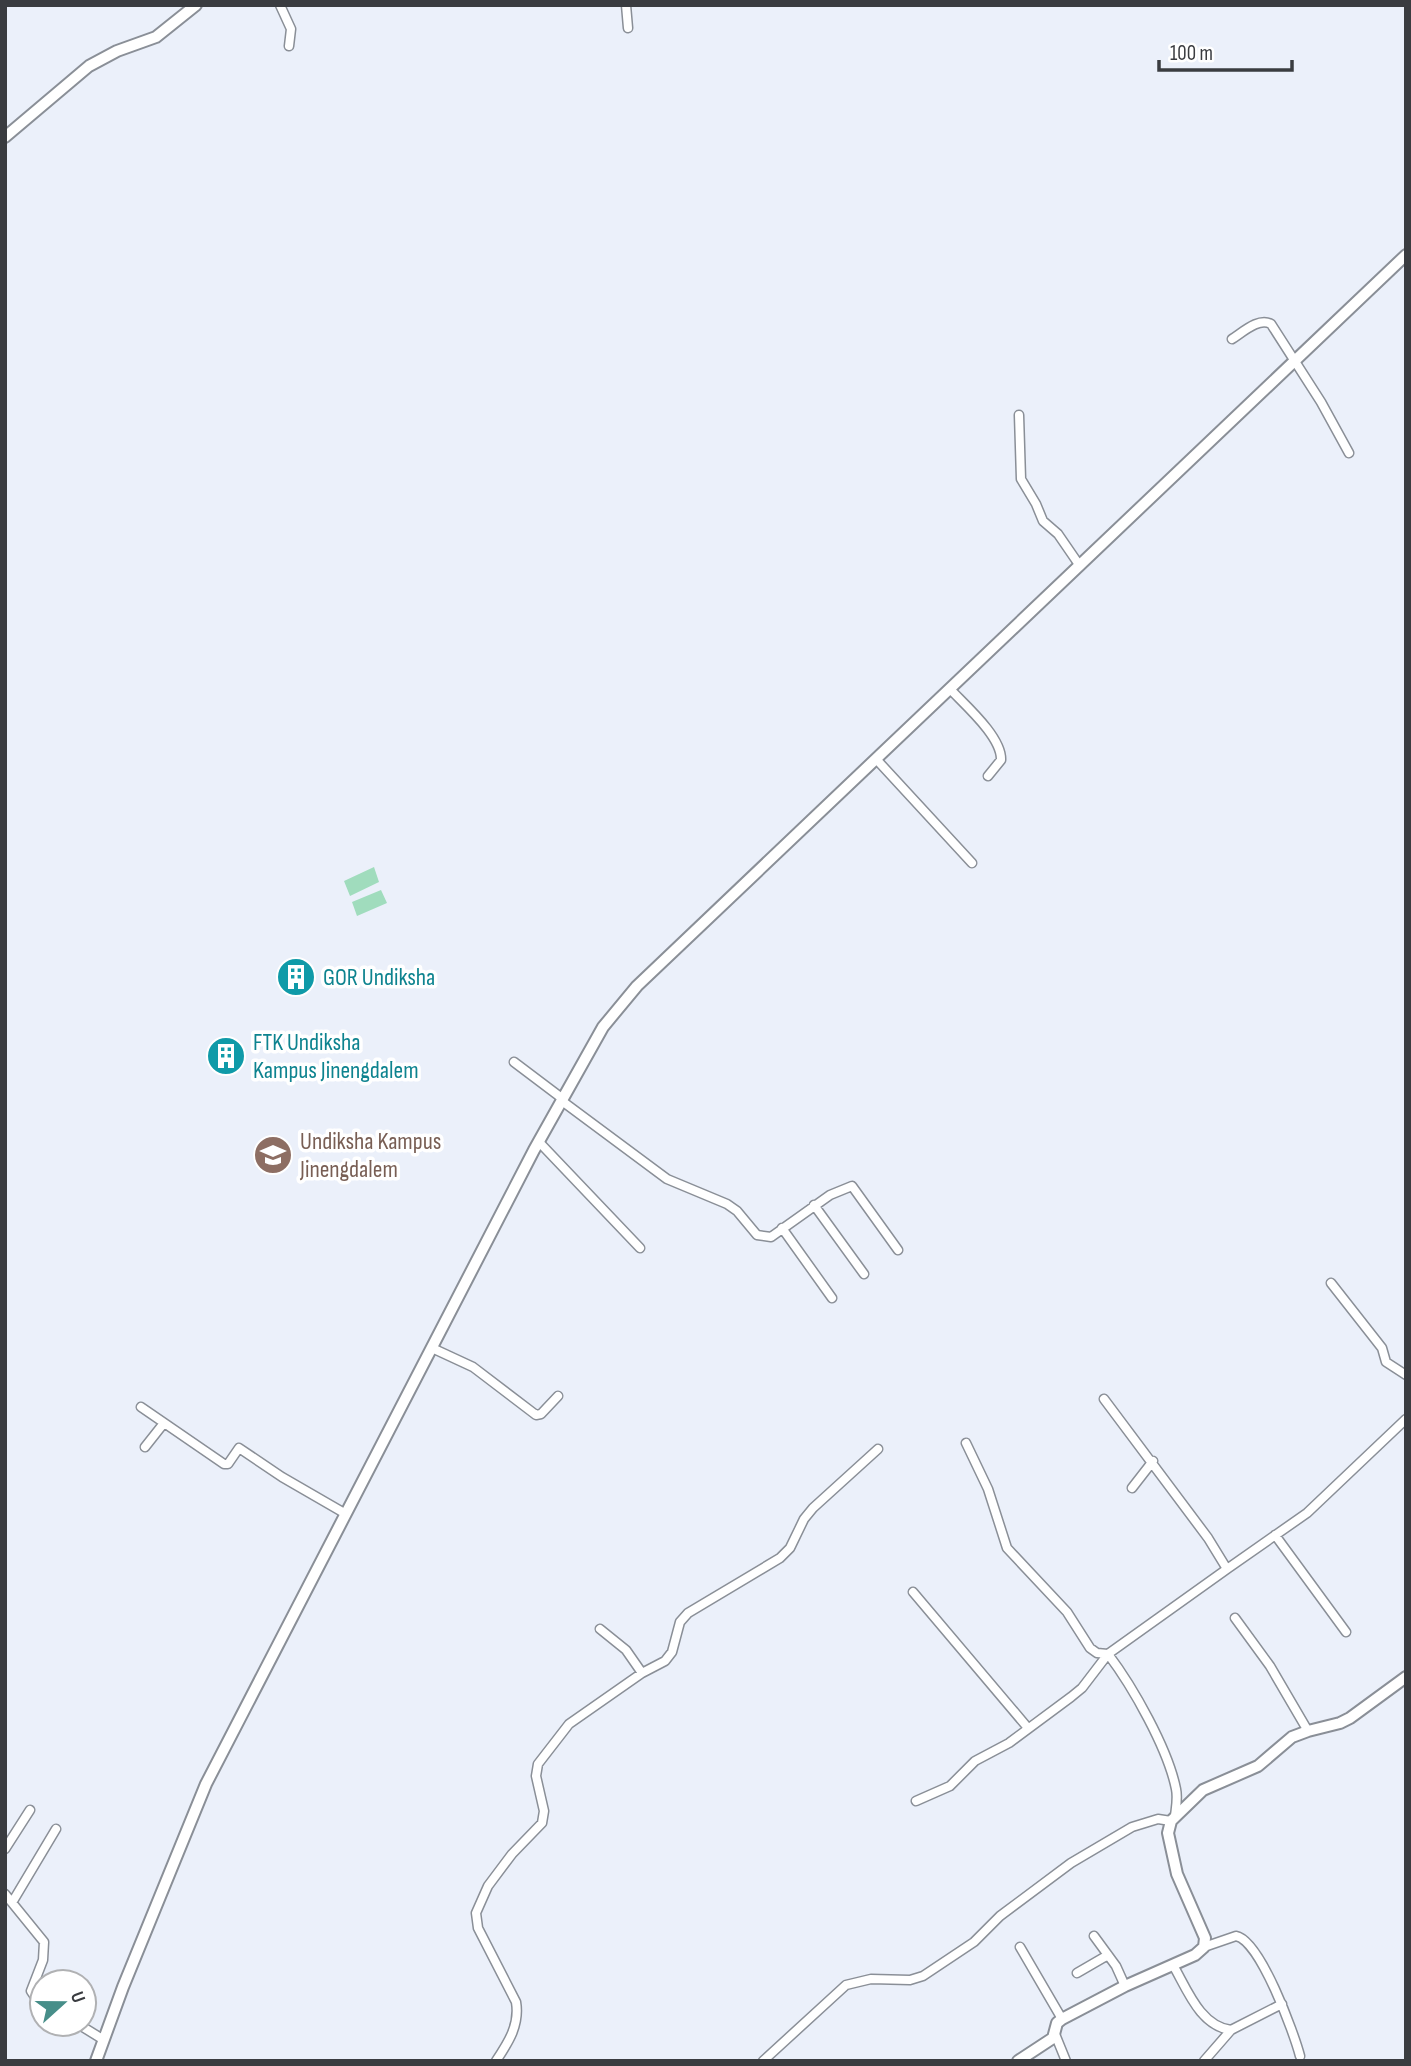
<svg xmlns="http://www.w3.org/2000/svg" width="1411" height="2066" font-family="'Sofia Sans Condensed',sans-serif">
<style>
.green{fill:#a0dcbd}
.lines{fill:none;stroke-linecap:round;stroke-linejoin:round}
.minor-casing{stroke:#8a8f97;stroke-width:11}
.tertiary-casing{stroke:#8a8f97;stroke-width:14}
.minor{stroke:#fff;stroke-width:8}
.tertiary{stroke:#fff;stroke-width:10}
.labels{text-anchor:middle;stroke-width:7;stroke-linejoin:round;paint-order:stroke}
.culture-label{font-size:24px;fill:#0d838f;stroke:#fff;text-anchor:start}
.education-label{font-size:24px;fill:#785e54;stroke:#fff;text-anchor:start}
</style>
<rect width="100%" height="100%" fill="#ebf0fa"/>
<path class="green" d="M 374,867 L 379,882 L 350,896 L 344,881 Z
M 381,890 L 387,903 L 357,916 L 352,902 Z"/>
<g class="lines">
<defs>
<path id="minor" d="M 280,5 L 291,29 L 289,46
M 626,5 L 628,28
M 1232,339 C 1243,332 1259,317 1271,324 L 1321,402 L 1349,453
M 1019,415 L 1021,479 L 1036,504 L 1043,521 L 1058,534 L 1080,566
M 950,689 C 965,705 1002,737 1001,760 L 988,776
M 877,760 L 972,863
M 514,1062 L 563,1099
M 562,1101 L 667,1179 L 727,1204 L 737,1211 L 757,1235 L 771,1237 L 830,1195 L 852,1186 L 898,1250
M 539,1142 L 640,1248
M 814,1205 L 864,1274
M 782,1228 L 832,1298
M 1331,1283 L 1382,1348 L 1386,1362 L 1406,1375
M 432,1348 L 473,1367 L 536,1415 L 541,1414 L 558,1396
M 141,1407 L 224,1464 L 228,1464 L 239,1448 L 282,1477 L 346,1514
M 966,1443 L 988,1489 L 1007,1548 L 1067,1612 L 1090,1648 L 1097,1653 L 1108,1654 C 1133,1687 1168,1749 1176,1789 C 1178,1798 1176,1807 1175,1816
M 145,1447 L 164,1423
M 1132,1488 L 1153,1461
M 1275,1535 L 1346,1632
M 1227,1569 L 1307,1513 L 1406,1419
M 913,1592 L 1028,1728
M 1235,1618 L 1270,1666 L 1308,1731
M 600,1629 L 626,1650 L 642,1673
M 916,1801 L 950,1786 L 975,1761 L 1009,1743 L 1071,1697 L 1082,1688 L 1108,1654 L 1227,1569 L 1208,1538 L 1104,1399
M 5,1849 L 30,1810
M 5,1894 L 44,1942 L 43,1960 L 31,1991 L 35,1997 L 42,2002
M 13,1901 L 56,1829
M 1094,1936 L 1116,1966 L 1125,1986
M 1020,1947 L 1062,2019
M 1204,1947 L 1236,1936 C 1260,1940 1294,2033 1300,2056
M 1173,1965 C 1187,1989 1200,2026 1231,2030
M 1077,1973 L 1108,1955
M 78,2024 L 104,2040
M 1055,2034 L 1066,2061
M 496,2061 C 508,2043 520,2025 516,2002 L 478,1928 L 476,1913 L 488,1886 L 512,1854 L 542,1823 L 544,1811 L 536,1776 L 538,1764 L 569,1724 L 642,1673 L 665,1661 L 672,1652 L 680,1622 L 688,1613 L 780,1558 L 790,1548 L 804,1519 L 813,1508 L 878,1449
M 763,2061 L 846,1985 L 871,1979 L 910,1980 L 923,1976 L 974,1942 L 1000,1916 L 1071,1863 L 1132,1827 L 1158,1819 L 1171,1821
M 1204,2061 L 1231,2030 L 1282,2004"/>
<path id="tertiary" d="M 5,137 L 89,66 L 117,51 L 156,37 L 196,5
M 96,2061 L 123,1987 L 206,1784 L 534,1150 L 603,1027 L 637,986 L 1406,255
M 1018,2061 L 1053,2038 L 1057,2023 L 1062,2019 L 1125,1986 L 1195,1955 L 1204,1947 L 1205,1938 L 1177,1874 L 1168,1833 L 1171,1821 L 1203,1790 L 1258,1766 L 1292,1737 L 1308,1731 L 1340,1723 L 1350,1718 L 1406,1677"/>
</defs>
<use href="#minor" class="minor-casing"/>
<use href="#tertiary" class="tertiary-casing"/>
<use href="#minor" class="minor"/>
<use href="#tertiary" class="tertiary"/>
</g>
<defs>
<symbol id="building-disc" viewBox="-11 -11 22 22"><circle r="9.5" fill="#0f9aa8" stroke="#fff"/><path d="M-4-6H4V6H1V3H-1V6H-4ZM-2.5-4.3h1.7v1.8h-1.7ZM.8-4.3h1.7v1.8H.8ZM-2.5-1h1.7V.8h-1.7ZM.8-1h1.7V.8H.8Z" fill="#fff"/></symbol>
<symbol id="university-disc" viewBox="-11 -11 22 22"><circle r="9.5" fill="#8d6e63" stroke="#fff"/><path d="M0-5L7-2L0 1L-7-2ZM-4 1L0 2.5L4 1V4Q0 6-4 4Z" fill="#fff"/></symbol>
</defs>
<g fill-rule="evenodd">
<use href="#building-disc" x="274" y="955" width="44" height="44"/>
<use href="#building-disc" x="204" y="1034" width="44" height="44"/>
<use href="#university-disc" x="251" y="1133" width="44" height="44"/>
</g>
<g class="labels">
<g class="culture-label">
<text x="323" y="985">GOR Undiksha</text>
<text x="253" y="1050">FTK Undiksha<tspan x="253" dy="28">Kampus Jinengdalem</tspan></text>
</g>
<g class="education-label">
<text x="300" y="1149">Undiksha Kampus<tspan x="300" dy="28">Jinengdalem</tspan></text>
</g>
</g>
<rect width="1411" height="2066" fill="none" stroke="#3a3c40" stroke-width="14"/>
<g transform="translate(63 2003) rotate(69)"><circle r="33" fill="#ffffff" stroke="#b0b1b3" stroke-width="2"/>
<path d="M0-5L12 26L0 18L-12 26Z" fill="#478e89"/>
<text y="-10" font-size="19" font-weight="bold" text-anchor="middle" fill="#3a3c40">U</text>
</g>
<path d="M1159 60v10h133v-10" fill="none" stroke="#3a3c40" stroke-width="3.5"/>
<text x="1170" y="60" font-size="21" fill="#3a3c40" stroke="#ffffff" stroke-width="5" paint-order="stroke">100 m</text>
</svg>
